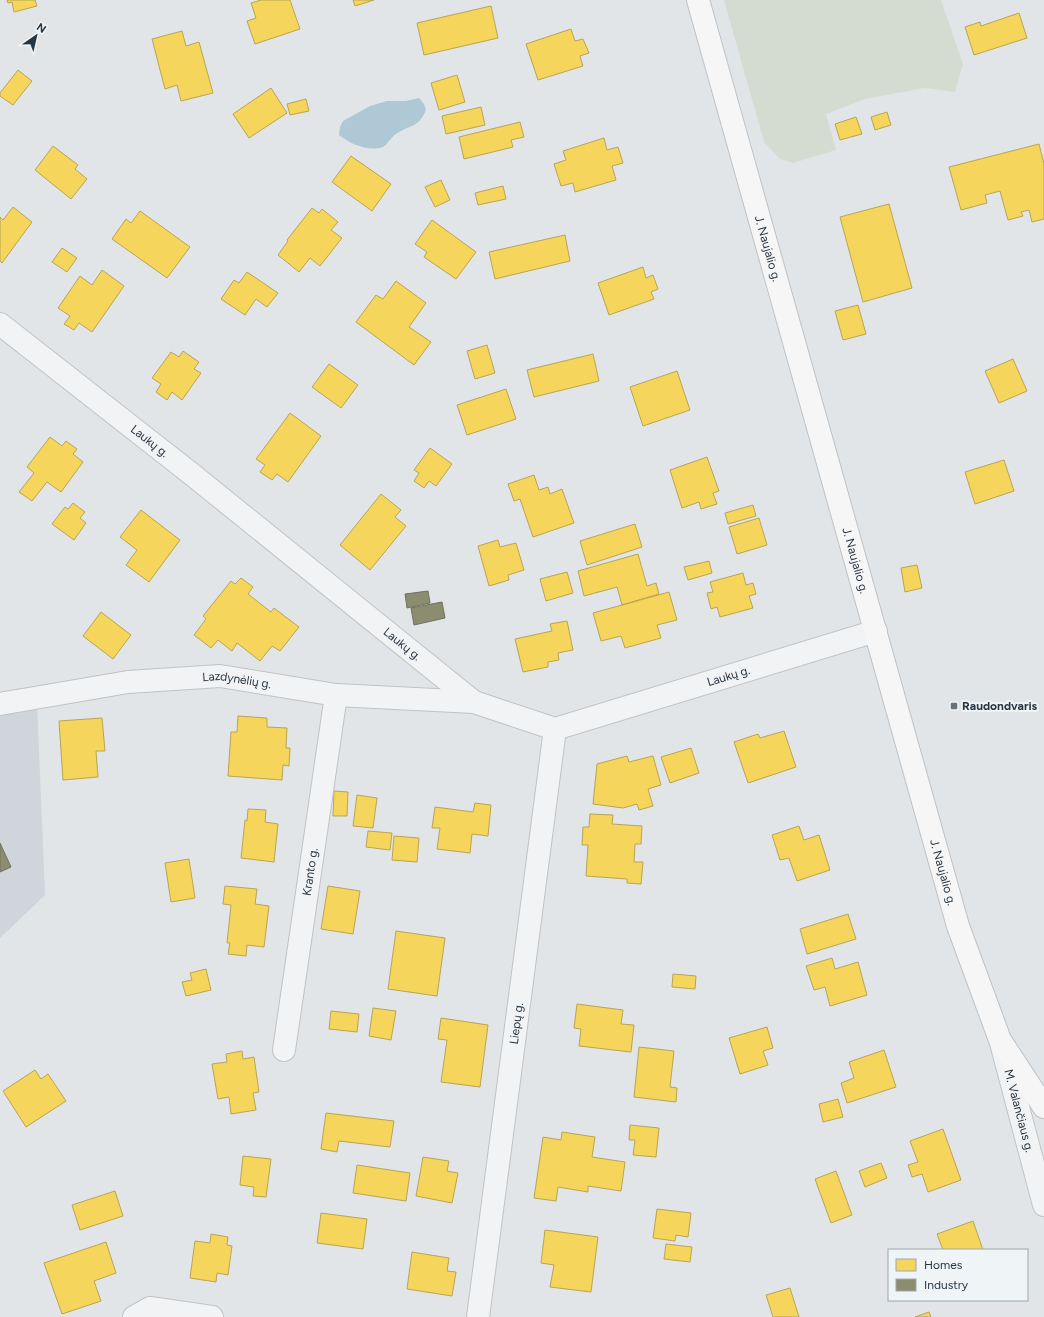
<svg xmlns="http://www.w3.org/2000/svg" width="1044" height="1317" font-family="Figtree,sans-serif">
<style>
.built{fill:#cfd5db}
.green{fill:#d4dcd2}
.water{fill:#aec8d5}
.homes{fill:#f6d55c;stroke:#b8a554}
.industry{fill:#8c8c6e;stroke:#6e7261}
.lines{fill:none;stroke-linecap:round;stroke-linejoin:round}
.minor-casing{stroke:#c0c3c5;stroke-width:24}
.primary-casing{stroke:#bec2c5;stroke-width:24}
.minor{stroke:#f2f3f4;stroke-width:22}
.primary{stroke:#f6f6f7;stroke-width:22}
.poi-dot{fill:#68737c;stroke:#eff4f7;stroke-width:1.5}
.labels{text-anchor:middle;stroke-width:4;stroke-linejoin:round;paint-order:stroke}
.street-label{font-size:12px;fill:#273643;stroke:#eff4f7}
.poi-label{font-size:12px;font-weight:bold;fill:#273643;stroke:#eff4f7;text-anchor:start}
</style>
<rect width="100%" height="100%" fill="#e2e5e7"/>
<path class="built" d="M 37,704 L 45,895 L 0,938 L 0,710 Z"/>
<path class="green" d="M 724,0 L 941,0 L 963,64 L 955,92 L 924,88 L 865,99 L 826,114 L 836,150 L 793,163 L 780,159 L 764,142 Z"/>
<path class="water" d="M 419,98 L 424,104 L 426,110 C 418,129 410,124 396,134 C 391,137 388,144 383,147 C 369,152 350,144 339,135 L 340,127 L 343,121 L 370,106 L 387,101 L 406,101 Z"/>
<path class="homes" d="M 7,0 L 35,0 L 37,6 L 14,12 L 12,2 L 8,3 Z
M 261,0 L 290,0 L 300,29 L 255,44 L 247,21 L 256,18 L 251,3 Z
M 353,0 L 374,0 L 355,6 Z
M 491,6 L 498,38 L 424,55 L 417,23 Z
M 1019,13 L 1027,38 L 974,55 L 965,27 L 980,22 L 981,26 Z
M 571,29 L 575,41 L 583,39 L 589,53 L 580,56 L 583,66 L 538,80 L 526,44 Z
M 182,31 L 186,46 L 199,42 L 213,93 L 181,101 L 177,85 L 165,89 L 152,39 Z
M 18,70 L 32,81 L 13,105 L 0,96 L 0,93 Z
M 457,75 L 465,102 L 439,110 L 431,83 Z
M 271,88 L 287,113 L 249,138 L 233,114 Z
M 306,99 L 309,111 L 290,115 L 287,104 Z
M 481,107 L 485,125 L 446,134 L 442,116 Z
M 887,112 L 891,125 L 875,130 L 871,117 Z
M 856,117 L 862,134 L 840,140 L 835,124 Z
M 520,122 L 524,137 L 511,140 L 513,147 L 464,159 L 459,137 Z
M 604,138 L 607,150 L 618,147 L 623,163 L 612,166 L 616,180 L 575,192 L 573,183 L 561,186 L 554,164 L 566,160 L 563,151 Z
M 1039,144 L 1044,164 L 1044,219 L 1032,222 L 1029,210 L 1021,212 L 1023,216 L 1008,220 L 1000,191 L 985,195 L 987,203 L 961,210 L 949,167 Z
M 53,146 L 78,165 L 75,169 L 87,179 L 71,199 L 35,170 Z
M 351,156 L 391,184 L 372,211 L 332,182 Z
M 441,180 L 450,200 L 435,207 L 425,187 Z
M 503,186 L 506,199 L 478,205 L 475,193 Z
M 889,204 L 912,288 L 863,302 L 840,217 Z
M 13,207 L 32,222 L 2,263 L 0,261 L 0,217 L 3,220 Z
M 312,208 L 319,213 L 322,209 L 338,222 L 331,230 L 342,238 L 320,266 L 310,258 L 299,272 L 278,255 L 288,241 L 287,240 Z
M 140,211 L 190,247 L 167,278 L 112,239 L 126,219 L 131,223 Z
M 432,220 L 476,252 L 456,279 L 424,257 L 427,252 L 415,244 Z
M 565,235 L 570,261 L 495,279 L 489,252 Z
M 62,248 L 77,258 L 67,272 L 52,262 Z
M 643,267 L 646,278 L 653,275 L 658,289 L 651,292 L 654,299 L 609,315 L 598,283 Z
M 102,270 L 124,286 L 92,332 L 79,323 L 74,330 L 64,324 L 70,316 L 58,308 L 80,276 L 92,285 Z
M 247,272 L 278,293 L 267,307 L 256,299 L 245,315 L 221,299 L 234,280 L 239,283 Z
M 396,281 L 426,303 L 409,327 L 431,342 L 414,365 L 356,322 L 376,295 L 383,299 Z
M 858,305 L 866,334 L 843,340 L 835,311 Z
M 487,345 L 495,373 L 475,379 L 467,351 Z
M 183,351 L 199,362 L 194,369 L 201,373 L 182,400 L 172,392 L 167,400 L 156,392 L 161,384 L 152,378 L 171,352 L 179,357 Z
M 593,354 L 599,381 L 534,397 L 527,370 Z
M 1013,359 L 1027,391 L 999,403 L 985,371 Z
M 329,364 L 358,385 L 341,408 L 312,387 Z
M 677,371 L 690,410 L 643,426 L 630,387 Z
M 506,389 L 516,419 L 467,435 L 457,405 Z
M 290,413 L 321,436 L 288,482 L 277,474 L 272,480 L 260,472 L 265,465 L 256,459 Z
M 50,437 L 62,446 L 66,441 L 77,449 L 73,454 L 83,462 L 61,492 L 47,482 L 32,501 L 19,492 L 34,473 L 27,467 Z
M 430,448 L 452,464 L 436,486 L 429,481 L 424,488 L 414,481 L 419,473 L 414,470 Z
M 707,457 L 719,491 L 713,493 L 717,504 L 701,509 L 699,502 L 682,508 L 670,470 Z
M 1004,460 L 1014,491 L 975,504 L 965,472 Z
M 534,475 L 539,490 L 548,487 L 550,494 L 562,489 L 574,523 L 533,537 L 520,499 L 514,501 L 508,484 Z
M 381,494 L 401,510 L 395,517 L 406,526 L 370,570 L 340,545 Z
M 73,503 L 85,512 L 80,518 L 86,523 L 74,540 L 52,524 L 65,507 L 68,509 Z
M 753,505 L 756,516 L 728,524 L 725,513 Z
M 141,510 L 180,540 L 149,582 L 126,565 L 137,550 L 120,537 Z
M 759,518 L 767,545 L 737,554 L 729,527 Z
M 635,524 L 642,547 L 587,565 L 580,541 Z
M 498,540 L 500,547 L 516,543 L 524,570 L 508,575 L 509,580 L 489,586 L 478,546 Z
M 638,554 L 647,586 L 656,583 L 659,594 L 622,605 L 617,587 L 584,596 L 578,571 Z
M 709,561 L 712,573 L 688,580 L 684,567 Z
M 917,565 L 922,588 L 905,592 L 901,568 Z
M 567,572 L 573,593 L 546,601 L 540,579 Z
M 743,573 L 746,585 L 753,583 L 756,594 L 749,596 L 753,608 L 720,617 L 717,607 L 711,609 L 707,593 L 713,592 L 710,582 Z
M 241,578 L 253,587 L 248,594 L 271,612 L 274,608 L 299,627 L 280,651 L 272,646 L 260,661 L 237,643 L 232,651 L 218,640 L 211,648 L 194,635 L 206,619 L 203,616 L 231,581 L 235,584 Z
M 669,592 L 677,620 L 657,625 L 661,638 L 625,648 L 621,636 L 601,641 L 593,613 Z
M 101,612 L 131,635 L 113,659 L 83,636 Z
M 567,621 L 573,650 L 558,653 L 559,660 L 548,662 L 548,667 L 523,672 L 515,639 L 552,631 L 550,624 Z
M 238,716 L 267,718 L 267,727 L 287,728 L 286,748 L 290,748 L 289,766 L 283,765 L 282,780 L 228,776 L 231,732 L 237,732 Z
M 102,718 L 105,751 L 96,751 L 98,777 L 63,780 L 59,721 Z
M 784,731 L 796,767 L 748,783 L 734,742 L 758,734 L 760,738 Z
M 691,748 L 699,773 L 670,783 L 661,757 Z
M 627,756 L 629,762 L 653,756 L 661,785 L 648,789 L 653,806 L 639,810 L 637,804 L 623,808 L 593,804 L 597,764 Z
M 334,791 L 348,792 L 347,816 L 333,816 Z
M 357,795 L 377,798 L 373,828 L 353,826 Z
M 475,803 L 491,805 L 488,836 L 472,834 L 470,853 L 437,849 L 440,828 L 432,828 L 435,807 L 473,812 Z
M 248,809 L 266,810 L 265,822 L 278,824 L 274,862 L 241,858 L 245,820 L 247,821 Z
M 590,814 L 613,815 L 612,824 L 642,826 L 641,844 L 635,844 L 634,862 L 643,862 L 641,884 L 627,883 L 627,879 L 586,876 L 588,845 L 582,845 L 583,827 L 589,827 Z
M 799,826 L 804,840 L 819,835 L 830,870 L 797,881 L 789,858 L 780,860 L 772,835 Z
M 368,831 L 392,833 L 390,850 L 366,847 Z
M 394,836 L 419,838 L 417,862 L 392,860 Z
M 189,859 L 195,898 L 171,902 L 165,863 Z
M 225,886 L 257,889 L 255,904 L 269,906 L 264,947 L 247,945 L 246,956 L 228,954 L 230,943 L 227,943 L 231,905 L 223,904 Z
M 328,886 L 360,891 L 353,934 L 321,929 Z
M 848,914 L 856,939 L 807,954 L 800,929 Z
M 396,931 L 445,938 L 437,996 L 388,989 Z
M 832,958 L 835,969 L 858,962 L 867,995 L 830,1006 L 825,987 L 814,990 L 806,966 Z
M 206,969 L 211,990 L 186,996 L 182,982 L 192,980 L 190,973 Z
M 673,974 L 696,976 L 695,989 L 672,987 Z
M 577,1004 L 623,1010 L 621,1024 L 634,1025 L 631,1052 L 579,1046 L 581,1029 L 574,1028 Z
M 373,1008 L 396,1011 L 391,1040 L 369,1036 Z
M 331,1011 L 359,1014 L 357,1032 L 329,1029 Z
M 441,1018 L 488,1025 L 480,1087 L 441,1082 L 447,1040 L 438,1039 Z
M 767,1027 L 773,1048 L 763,1051 L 768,1065 L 740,1074 L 729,1038 Z
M 639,1047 L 674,1051 L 670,1087 L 677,1088 L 676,1102 L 634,1097 Z
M 884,1050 L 896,1087 L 847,1103 L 841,1083 L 854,1078 L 849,1062 Z
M 242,1051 L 243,1059 L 254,1057 L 259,1092 L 253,1093 L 256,1110 L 231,1114 L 229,1097 L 218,1099 L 212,1064 L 227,1062 L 226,1054 Z
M 35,1070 L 41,1079 L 48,1074 L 66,1101 L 26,1127 L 3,1091 Z
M 838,1099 L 843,1117 L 823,1122 L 819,1104 Z
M 326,1113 L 394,1121 L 390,1147 L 339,1141 L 337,1152 L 321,1149 Z
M 630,1125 L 659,1128 L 656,1157 L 633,1155 L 635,1140 L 629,1140 Z
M 943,1129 L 961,1180 L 928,1192 L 922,1174 L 912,1177 L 908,1165 L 918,1162 L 910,1141 Z
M 562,1132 L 595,1137 L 592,1157 L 625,1162 L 621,1191 L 588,1186 L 588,1192 L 558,1187 L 556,1201 L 534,1198 L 543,1137 L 561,1140 Z
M 243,1156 L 271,1159 L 266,1197 L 253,1196 L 254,1187 L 240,1185 Z
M 423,1157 L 449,1161 L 447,1171 L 458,1173 L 452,1203 L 416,1196 Z
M 881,1163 L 887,1178 L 865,1187 L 859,1171 Z
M 357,1165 L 410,1173 L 406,1201 L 353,1193 Z
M 836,1171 L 852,1215 L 831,1223 L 815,1179 Z
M 115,1191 L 123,1216 L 80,1230 L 72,1205 Z
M 657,1209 L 691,1213 L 688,1237 L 676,1235 L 675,1241 L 653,1238 Z
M 321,1213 L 367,1219 L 363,1249 L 317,1243 Z
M 973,1221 L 983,1250 L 943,1250 L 937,1234 Z
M 545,1230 L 598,1237 L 591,1292 L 550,1287 L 554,1265 L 541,1263 Z
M 211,1234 L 228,1237 L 227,1245 L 232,1246 L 228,1275 L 217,1273 L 216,1282 L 190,1278 L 195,1241 L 210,1243 Z
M 106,1242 L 116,1273 L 94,1281 L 101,1301 L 62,1314 L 44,1263 Z
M 666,1244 L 692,1247 L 690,1262 L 664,1259 Z
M 412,1252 L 449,1258 L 447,1271 L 456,1272 L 452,1296 L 407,1289 Z
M 790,1288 L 799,1317 L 773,1317 L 766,1295 Z
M 929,1312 L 931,1317 L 915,1317 Z"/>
<path class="industry" d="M 428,591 L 430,603 L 407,608 L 405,594 Z
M 442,602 L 445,618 L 414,625 L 411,608 Z
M 0,843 L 11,867 L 0,872 Z"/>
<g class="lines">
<defs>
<g id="minor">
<path id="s1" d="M 0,324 L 189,472 L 474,702 L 555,729 L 876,631"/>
<path id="s2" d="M 0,704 L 128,682 L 220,676 L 336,695 L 474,702"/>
<path id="s3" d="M 1001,1043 L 1044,1205"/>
<path id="s4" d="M 284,1050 L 336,695"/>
<path d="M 134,1317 L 150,1308 L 212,1317"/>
<path id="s5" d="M 478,1317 L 555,729"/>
</g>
<g id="primary">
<path id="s6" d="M 698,0 L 958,926 L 1000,1040 L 1044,1107"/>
</g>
</defs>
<use href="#minor" class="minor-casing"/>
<use href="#primary" class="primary-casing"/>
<use href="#minor" class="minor"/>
<use href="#primary" class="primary"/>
</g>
<rect class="poi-dot" x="950" y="702" width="8" height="8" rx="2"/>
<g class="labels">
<g class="street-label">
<text dy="4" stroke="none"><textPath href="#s6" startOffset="258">J. Naujalio g.</textPath></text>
<text dy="4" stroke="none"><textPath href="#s1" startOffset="190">Laukų g.</textPath></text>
<text dy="4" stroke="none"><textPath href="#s6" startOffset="582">J. Naujalio g.</textPath></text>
<text dy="4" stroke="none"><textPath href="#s1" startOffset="514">Laukų g.</textPath></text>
<text dy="4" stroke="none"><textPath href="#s1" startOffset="873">Laukų g.</textPath></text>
<text dy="4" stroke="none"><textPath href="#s2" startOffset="239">Lazdynėlių g.</textPath></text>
<text dy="4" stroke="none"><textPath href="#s4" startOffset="180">Kranto g.</textPath></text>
<text dy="4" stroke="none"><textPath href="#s6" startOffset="906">J. Naujalio g.</textPath></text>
<text dy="4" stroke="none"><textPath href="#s5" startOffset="296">Liepų g.</textPath></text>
<text dy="4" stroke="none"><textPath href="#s3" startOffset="70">M. Valančiaus g.</textPath></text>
</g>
<g class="poi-label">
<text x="962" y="710">Raudondvaris</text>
</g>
</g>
<rect x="888" y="1249" width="140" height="52" fill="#eff4f7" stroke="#9fa8af"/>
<rect x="896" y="1259" width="20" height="12" fill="#f6d55c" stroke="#9fa8af"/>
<text x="924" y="1269" font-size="12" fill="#273643">Homes</text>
<rect x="896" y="1279" width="20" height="12" fill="#8c8c6e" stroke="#9fa8af"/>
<text x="924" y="1289" font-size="12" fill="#273643">Industry</text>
<g transform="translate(36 36) rotate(34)" stroke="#eff4f7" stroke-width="3" paint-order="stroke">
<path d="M0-3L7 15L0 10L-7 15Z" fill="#273643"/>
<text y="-6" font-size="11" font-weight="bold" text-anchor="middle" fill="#273643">N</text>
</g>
</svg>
